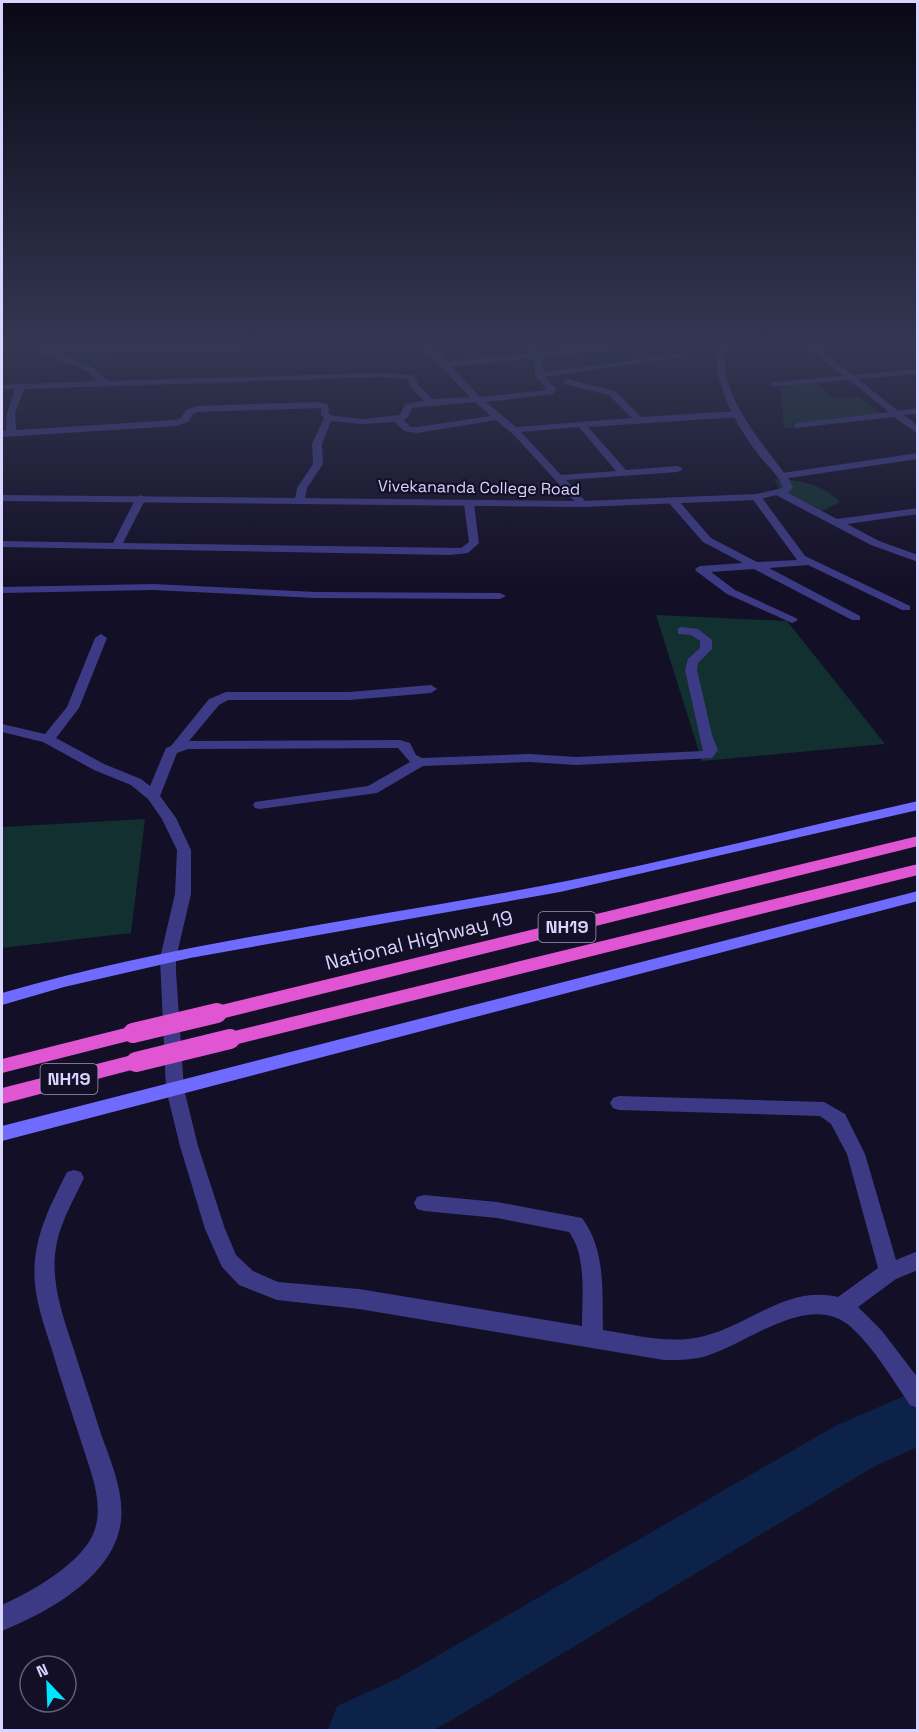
<svg xmlns="http://www.w3.org/2000/svg" width="919" height="1732" font-family="'Space Grotesk',sans-serif">
<style>
.green{fill:#12302f}
.lines{fill:none;stroke-linecap:round;stroke-linejoin:round}
.river{fill:#0c2248;fill-rule:evenodd}
.minor{fill:#3d3a85;fill-rule:evenodd}
.tertiary{fill:#3d3a85;fill-rule:evenodd}
.secondary{fill:#6f6bff;fill-rule:evenodd}
.trunk{fill:#e055d1;fill-rule:evenodd}
.trunk-bridge{stroke:#e055d1;stroke-width:20}
.labels{text-anchor:middle;stroke-width:4.5;stroke-linejoin:round;paint-order:stroke}
.far-street-label{font-size:16px;fill:#d9d4ff;stroke:#130f26}
.shield{fill:#130f26;stroke:#9e99be;stroke-width:1.5}
.shield-label{font-size:18px;font-weight:bold;fill:#d9d4ff}
.street-label{font-size:20px;fill:#d9d4ff;stroke:#130f26}
</style>
<rect width="100%" height="100%" fill="#130f26"/>
<path class="green" d="M 795,383 L 818,384 L 834,399 L 860,397 L 884,417 L 784,429 L 781,388 Z
M 774,479 C 800,480 820,483 840,502 L 818,513 L 781,492 Z
M 656,615 L 787,621 L 885,744 L 702,761 Z
M 145,819 L 131,933 L 2,948 L 2,827 Z"/>
<g class="lines">
<path class="river" d="M 918,1390 L 918,1447 L 875,1466 L 445,1724 L 433,1730 L 328,1730 L 337,1706 L 399,1678 L 835,1426 Z"/>
<path class="minor" d="M 33,343 L 41,343 L 47,349 L 239,346 L 243,348 L 239,350 L 58,353 L 93,367 L 108,381 L 379,373 L 413,375 L 420,387 L 433,399 L 470,397 L 417,343 L 426,343 L 448,362 L 532,353 L 523,343 L 531,343 L 541,352 L 623,343 L 648,343 L 644,345 L 543,357 L 543,372 L 681,354 L 685,356 L 545,377 L 556,389 L 553,394 L 486,402 L 516,427 L 632,418 L 609,395 L 564,384 L 564,380 L 567,379 L 615,391 L 641,417 L 738,411 L 742,414 L 738,417 L 588,427 L 626,470 L 678,466 L 683,469 L 678,472 L 566,480 L 588,504 L 583,507 L 579,506 L 514,435 L 496,420 L 417,433 L 404,431 L 395,422 L 363,424 L 331,421 L 322,444 L 323,464 L 307,488 L 305,499 L 300,502 L 295,499 L 297,488 L 313,464 L 312,444 L 324,418 L 321,415 L 321,408 L 198,412 L 193,414 L 188,422 L 176,426 L 2,437 L 2,431 L 6,431 L 7,413 L 15,389 L 2,389 L 2,385 L 98,381 L 87,371 L 38,351 ZM 535,358 L 535,375 L 547,390 L 480,397 L 452,367 ZM 379,377 L 407,379 L 413,390 L 424,401 L 405,404 L 400,415 L 363,419 L 334,416 L 329,414 L 328,404 L 318,402 L 197,406 L 186,410 L 181,418 L 175,420 L 16,430 L 15,413 L 24,389 ZM 475,402 L 491,416 L 417,427 L 410,427 L 404,420 L 408,417 L 412,408 ZM 579,427 L 616,471 L 561,475 L 521,432 Z
M 803,343 L 846,343 L 818,348 L 852,375 L 918,369 L 918,374 L 858,379 L 898,411 L 918,408 L 918,414 L 904,415 L 918,426 L 918,434 L 894,417 L 795,428 L 795,424 L 798,423 L 889,412 L 849,380 L 771,387 L 771,383 L 774,382 L 843,376 Z
M 918,453 L 918,459 L 782,479 L 777,476 L 782,473 Z
M 776,491 L 784,491 L 837,519 L 918,508 L 918,514 L 847,524 L 879,541 L 918,555 L 918,562 L 871,545 L 776,495 Z
M 756,494 L 760,495 L 805,556 L 910,606 L 910,610 L 902,610 L 808,565 L 769,568 L 860,616 L 860,620 L 852,620 L 754,569 L 711,572 L 735,590 L 796,618 L 798,620 L 792,623 L 727,594 L 696,571 L 695,569 L 700,566 L 743,563 L 703,542 L 669,503 L 669,499 L 677,499 L 711,538 L 757,562 L 797,560 L 751,497 Z
M 141,495 L 146,498 L 123,543 L 461,548 L 469,542 L 464,504 L 469,501 L 474,504 L 479,543 L 468,553 L 450,555 L 2,547 L 2,541 L 113,543 L 136,498 Z
M 153,584 L 316,592 L 500,593 L 506,596 L 500,599 L 316,598 L 153,590 L 2,593 L 2,587 Z
M 682,627 L 698,629 L 712,640 L 712,649 L 698,663 L 697,670 L 712,735 L 718,750 L 712,758 L 576,765 L 529,762 L 423,766 L 377,793 L 260,809 L 255,808 L 253,805 L 255,802 L 368,786 L 410,762 L 398,748 L 188,749 L 177,753 L 160,796 L 176,818 L 191,850 L 191,894 L 176,958 L 176,972 L 184,1089 L 198,1146 L 225,1229 L 236,1255 L 253,1271 L 278,1282 L 359,1289 L 582,1326 C 582,1297 587,1256 569,1232 L 497,1218 L 424,1211 L 417,1209 L 414,1203 L 417,1197 L 424,1195 L 497,1202 L 582,1218 C 606,1250 602,1292 603,1330 C 636,1335 671,1345 704,1336 C 750,1325 787,1285 838,1297 L 878,1268 L 847,1154 L 831,1124 L 820,1116 L 619,1110 L 613,1108 L 610,1103 L 613,1098 L 619,1096 L 824,1102 L 845,1114 L 865,1154 L 896,1260 L 918,1251 L 918,1270 L 896,1279 L 858,1307 L 882,1331 L 918,1378 L 918,1408 L 910,1405 C 892,1379 875,1349 852,1328 C 812,1290 751,1341 709,1355 C 695,1360 679,1360 664,1360 L 359,1309 L 277,1300 L 239,1285 L 222,1267 L 205,1229 L 180,1146 L 166,1089 L 160,958 L 175,894 L 177,850 L 162,819 L 148,799 L 131,785 L 94,770 L 43,742 L 2,732 L 2,724 L 45,734 L 67,707 L 95,638 L 101,634 L 107,638 L 79,708 L 56,738 L 104,764 L 141,779 L 150,786 L 166,748 L 171,746 L 209,699 L 226,692 L 349,692 L 431,685 L 437,689 L 431,693 L 349,700 L 228,700 L 219,705 L 189,741 L 400,740 L 410,743 L 416,755 L 422,758 L 529,754 L 576,757 L 703,751 L 685,670 L 688,659 L 700,648 L 700,641 L 691,635 L 678,634 L 678,628 Z
M 74,1170 L 81,1172 L 84,1178 C 72,1203 58,1226 55,1254 C 52,1286 63,1317 73,1347 C 82,1376 92,1405 101,1434 C 111,1462 124,1491 121,1521 C 114,1577 48,1612 2,1631 L 2,1605 C 31,1592 85,1562 95,1529 C 104,1500 89,1468 81,1441 C 71,1411 61,1380 52,1350 C 45,1328 37,1306 35,1284 C 31,1242 49,1208 67,1172 Z"/>
<path class="tertiary" d="M 719,343 L 727,343 C 713,392 765,445 790,481 L 793,487 L 789,492 L 756,500 L 583,507 L 2,501 L 2,495 L 583,501 L 756,494 L 783,488 C 779,475 766,465 758,454 C 737,426 709,379 719,343 Z"/>
<path class="secondary" d="M 918,801 L 918,810 L 560,892 L 190,958 L 64,987 L 2,1005 L 2,993 C 168,945 339,923 509,892 C 646,867 781,832 918,801 Z
M 918,891 L 918,901 L 2,1141 L 2,1126 Z"/>
<path class="trunk" d="M 918,836 L 918,846 L 217,1020 L 210,1018 L 208,1013 L 210,1008 L 217,1006 Z
M 918,864 L 918,875 L 230,1046 L 223,1044 L 220,1039 L 223,1034 L 230,1032 Z
M 133,1026 L 140,1028 L 143,1033 L 140,1038 L 2,1073 L 2,1059 Z
M 136,1054 L 143,1057 L 146,1062 L 143,1067 L 2,1104 L 2,1088 Z"/>
<path class="trunk-bridge" d="M 133,1033 L 217,1013
M 136,1062 L 230,1039"/>
</g>
<linearGradient id="sky" x2="0" y2="1"><stop stop-color="#0a0815"/><stop offset="0.59" stop-color="#333752"/><stop offset="1" stop-color="#333752" stop-opacity="0"/></linearGradient>
<rect width="919" height="585" fill="url(#sky)"/>
<g class="labels">
<g class="far-street-label">
<text transform="translate(479 487) rotate(1)" y="6">Vivekananda College Road</text>
</g>
<g class="shield">
<rect x="538.5" y="912" width="57" height="30" rx="4.5"/>
<rect x="40.5" y="1064" width="57" height="30" rx="4.5"/>
</g>
<g class="shield-label">
<text x="567" y="933">NH19</text>
<text x="69" y="1085">NH19</text>
</g>
<g class="street-label">
<text transform="translate(419 940) rotate(-14)" y="7">National Highway 19</text>
</g>
</g>
<rect width="919" height="1732" fill="none" stroke="#d9d4ff" stroke-width="6"/>
<g transform="translate(48 1684) rotate(337)"><circle r="28" fill="#130f26" stroke="#625e7d" stroke-width="1.5"/>
<path d="M0-4.5L10 22L0 15L-10 22Z" fill="#00e5ff"/>
<text y="-9" font-size="16" font-weight="bold" text-anchor="middle" fill="#d9d4ff">N</text>
</g>
</svg>
